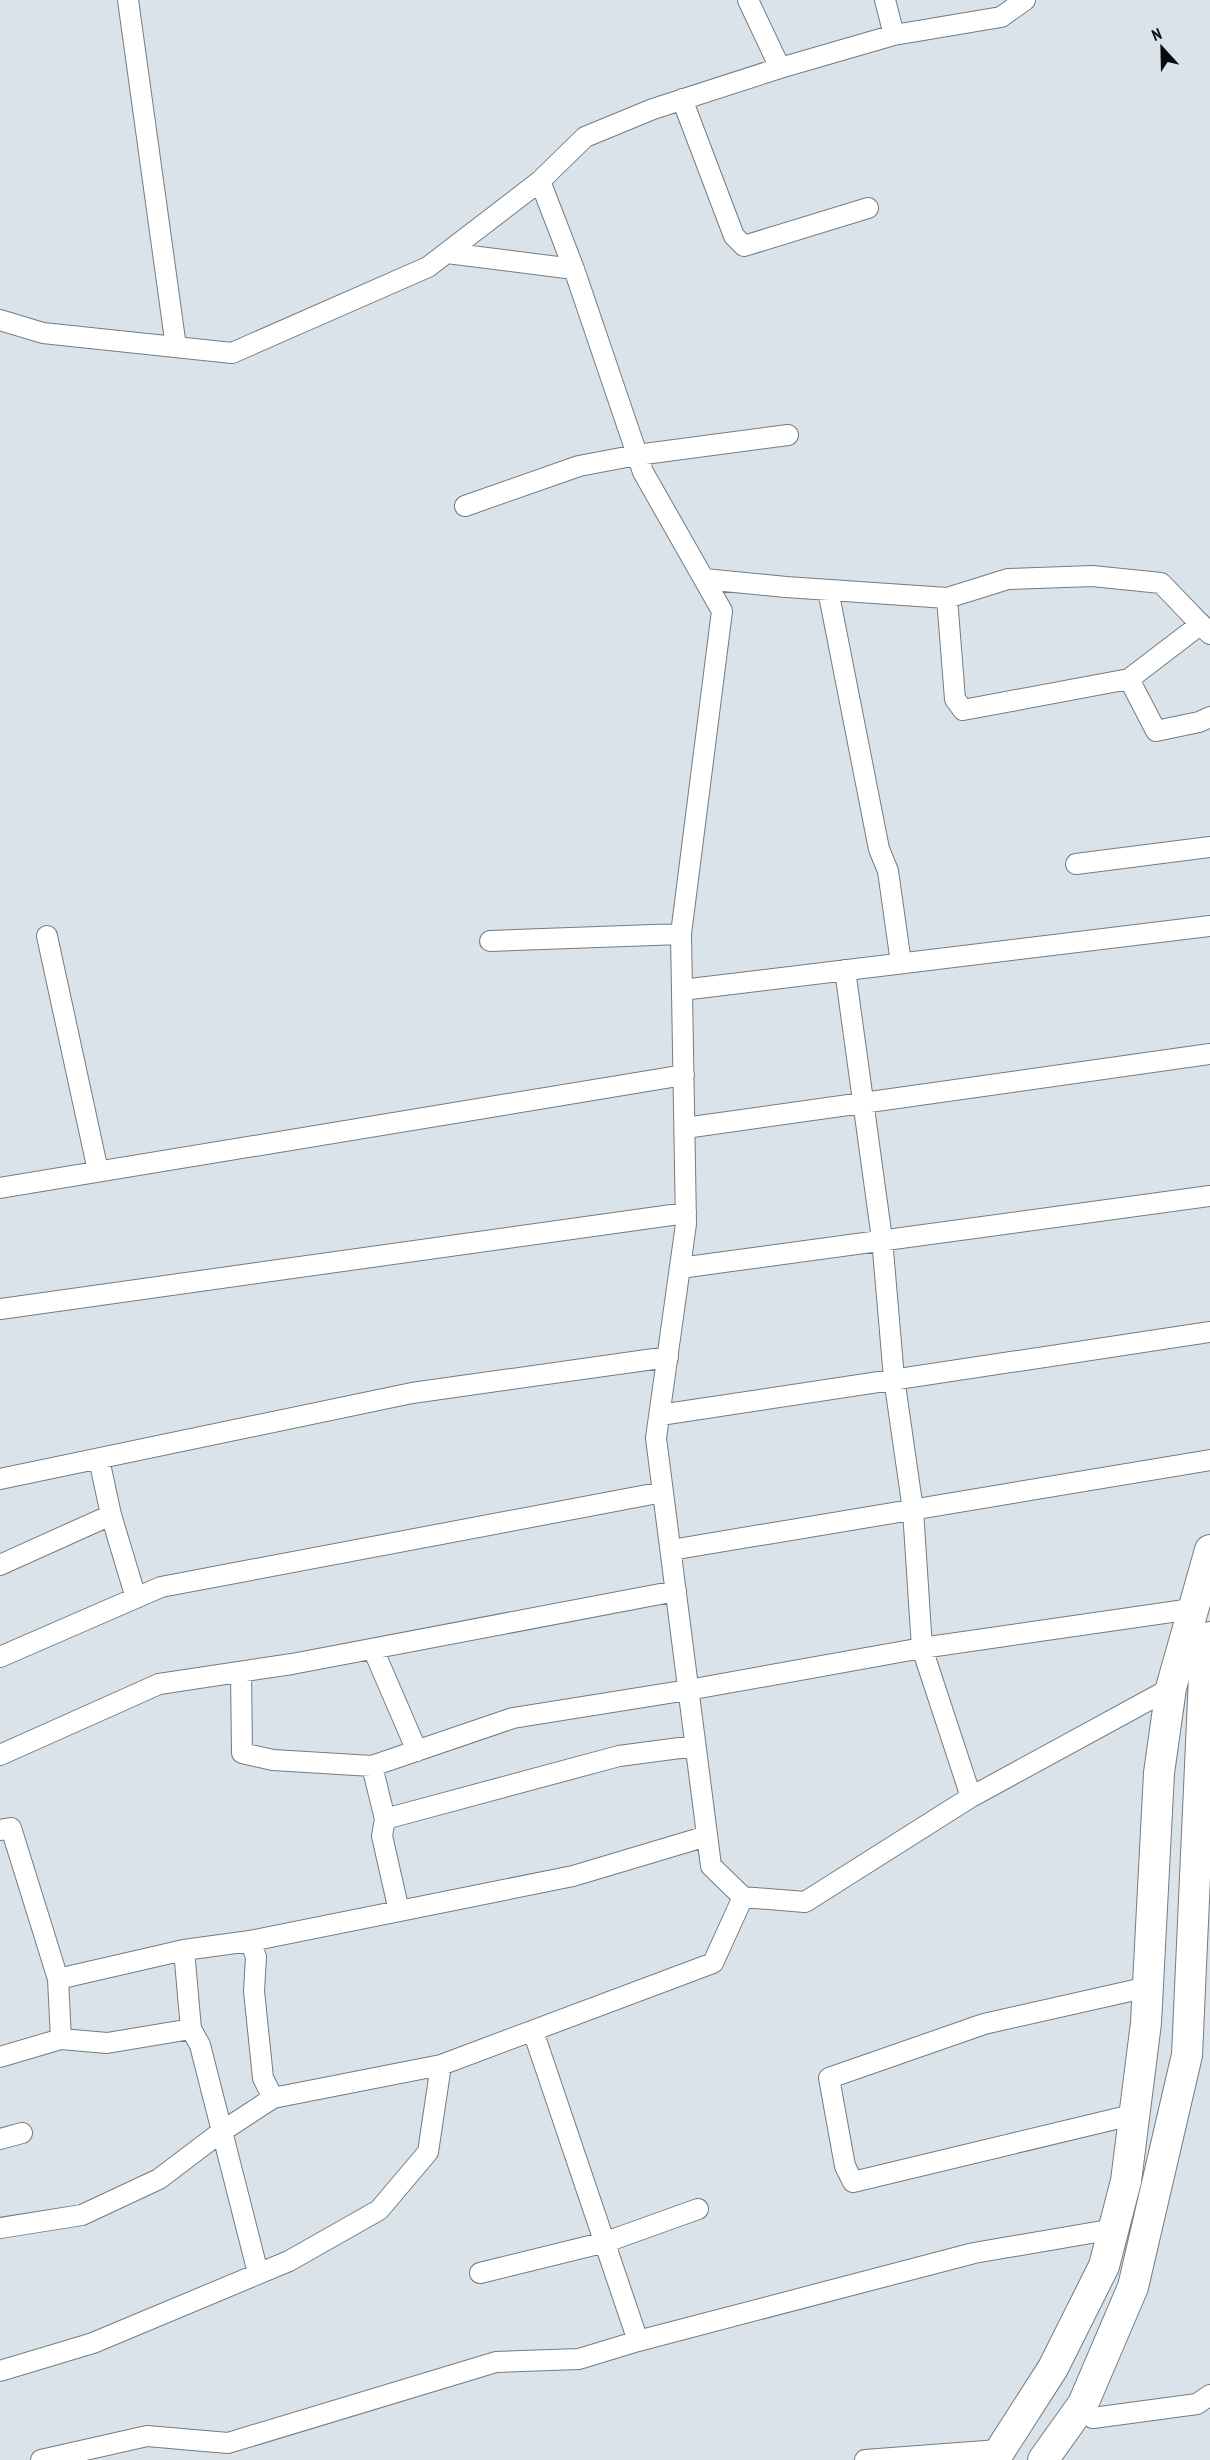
<svg xmlns="http://www.w3.org/2000/svg" width="1210" height="2460" font-family="'PT Sans Narrow',sans-serif">
<style>
.lines{fill:none;stroke-linecap:round;stroke-linejoin:round}
.street-casing{stroke:#737c82;stroke-width:22}
.primary-casing{stroke:#737c82;stroke-width:32}
.street{stroke:#fff;stroke-width:20}
.primary{stroke:#fff;stroke-width:30}
</style>
<rect width="100%" height="100%" fill="#dae3ea"/>
<g class="lines">
<defs>
<path id="street" d="M 128,0 L 176,347
M 748,0 L 780,68
M 885,0 L 894,35
M 682,99 L 734,236 L 744,246 L 868,208
M 540,181 L 574,269 L 643,472 L 722,611 L 681,934 L 686,1224 L 656,1438 L 711,1866 L 743,1897 L 805,1902 L 971,1797 L 1171,1688
M 447,253 L 574,269
M 0,320 L 43,333 L 232,353 L 428,267 L 540,181 L 585,137 L 653,109 L 780,68 L 894,35 L 1001,17 L 1025,0
M 465,506 L 579,466 L 637,455 L 788,435
M 704,579 L 786,587 L 947,598 L 1008,579 L 1092,576 L 1161,583 L 1210,634
M 828,590 L 879,849 L 888,871 L 901,963
M 947,598 L 955,699 L 963,710 L 1129,679
M 1201,624 L 1129,679 L 1156,731 L 1199,722 L 1210,717
M 1076,864 L 1210,847
M 47,936 L 98,1171
M 490,941 L 681,934
M 845,970 L 882,1239 L 894,1378 L 913,1510 L 922,1648 L 971,1797
M 682,990 L 1210,926
M 685,1128 L 1210,1054
M 0,1188 L 684,1075
M 680,1268 L 1210,1196
M 0,1309 L 686,1213
M 660,1415 L 1210,1332
M 0,1479 L 412,1393 L 668,1357
M 111,1515 L 136,1598
M 671,1550 L 1210,1460
M 0,1565 L 111,1515 L 99,1459
M 373,1649 L 417,1751
M 0,1657 L 161,1587 L 663,1492
M 241,1672 L 242,1753 L 273,1760 L 372,1766
M 0,1755 L 159,1684 L 292,1664 L 676,1591
M 385,1819 L 619,1756 L 695,1746
M 0,1830 L 11,1828 L 58,1979
M 399,1911 L 382,1836 L 385,1819 L 372,1766 L 513,1718 L 688,1690 L 922,1648 L 1192,1609
M 250,1941 L 256,1957 L 254,1991 L 263,2078 L 273,2098
M 184,1950 L 191,2029 L 200,2045 L 258,2273
M 533,2031 L 638,2341
M 61,2039 L 58,1979 L 184,1950 L 250,1941 L 573,1876 L 707,1836
M 0,2057 L 61,2039 L 107,2043 L 191,2029
M 1136,2114 L 853,2182 L 845,2166 L 829,2078 L 984,2024 L 1148,1987
M 0,2139 L 22,2133
M 0,2228 L 82,2215 L 159,2179 L 221,2132 L 273,2098 L 441,2065 L 713,1963 L 743,1897
M 480,2273 L 606,2242 L 698,2209
M 0,2371 L 93,2343 L 289,2261 L 379,2210 L 428,2152 L 441,2065
M 1083,2404 L 1093,2418 L 1197,2404 L 1210,2395
M 41,2460 L 147,2436 L 228,2443 L 496,2362 L 579,2359 L 638,2341 L 974,2253 L 1114,2229
M 865,2460 L 999,2450"/>
<path id="primary" d="M 994,2460 L 1053,2368 L 1104,2266 L 1126,2181 L 1146,2023 L 1159,1773 L 1171,1688 L 1210,1550
M 1043,2460 L 1083,2404 L 1133,2287 L 1187,2055 L 1205,1655 L 1210,1637"/>
</defs>
<use href="#street" class="street-casing"/>
<use href="#primary" class="primary-casing"/>
<use href="#street" class="street"/>
<use href="#primary" class="primary"/>
</g>
<g transform="translate(1162 48) rotate(338)" stroke="#dae3ea" stroke-width="4.5" paint-order="stroke">
<path d="M0-4.5L10 22L0 15L-10 22Z" fill="#090c0f"/>
<text y="-9" font-size="16" font-weight="bold" text-anchor="middle" fill="#090c0f">N</text>
</g>
</svg>
